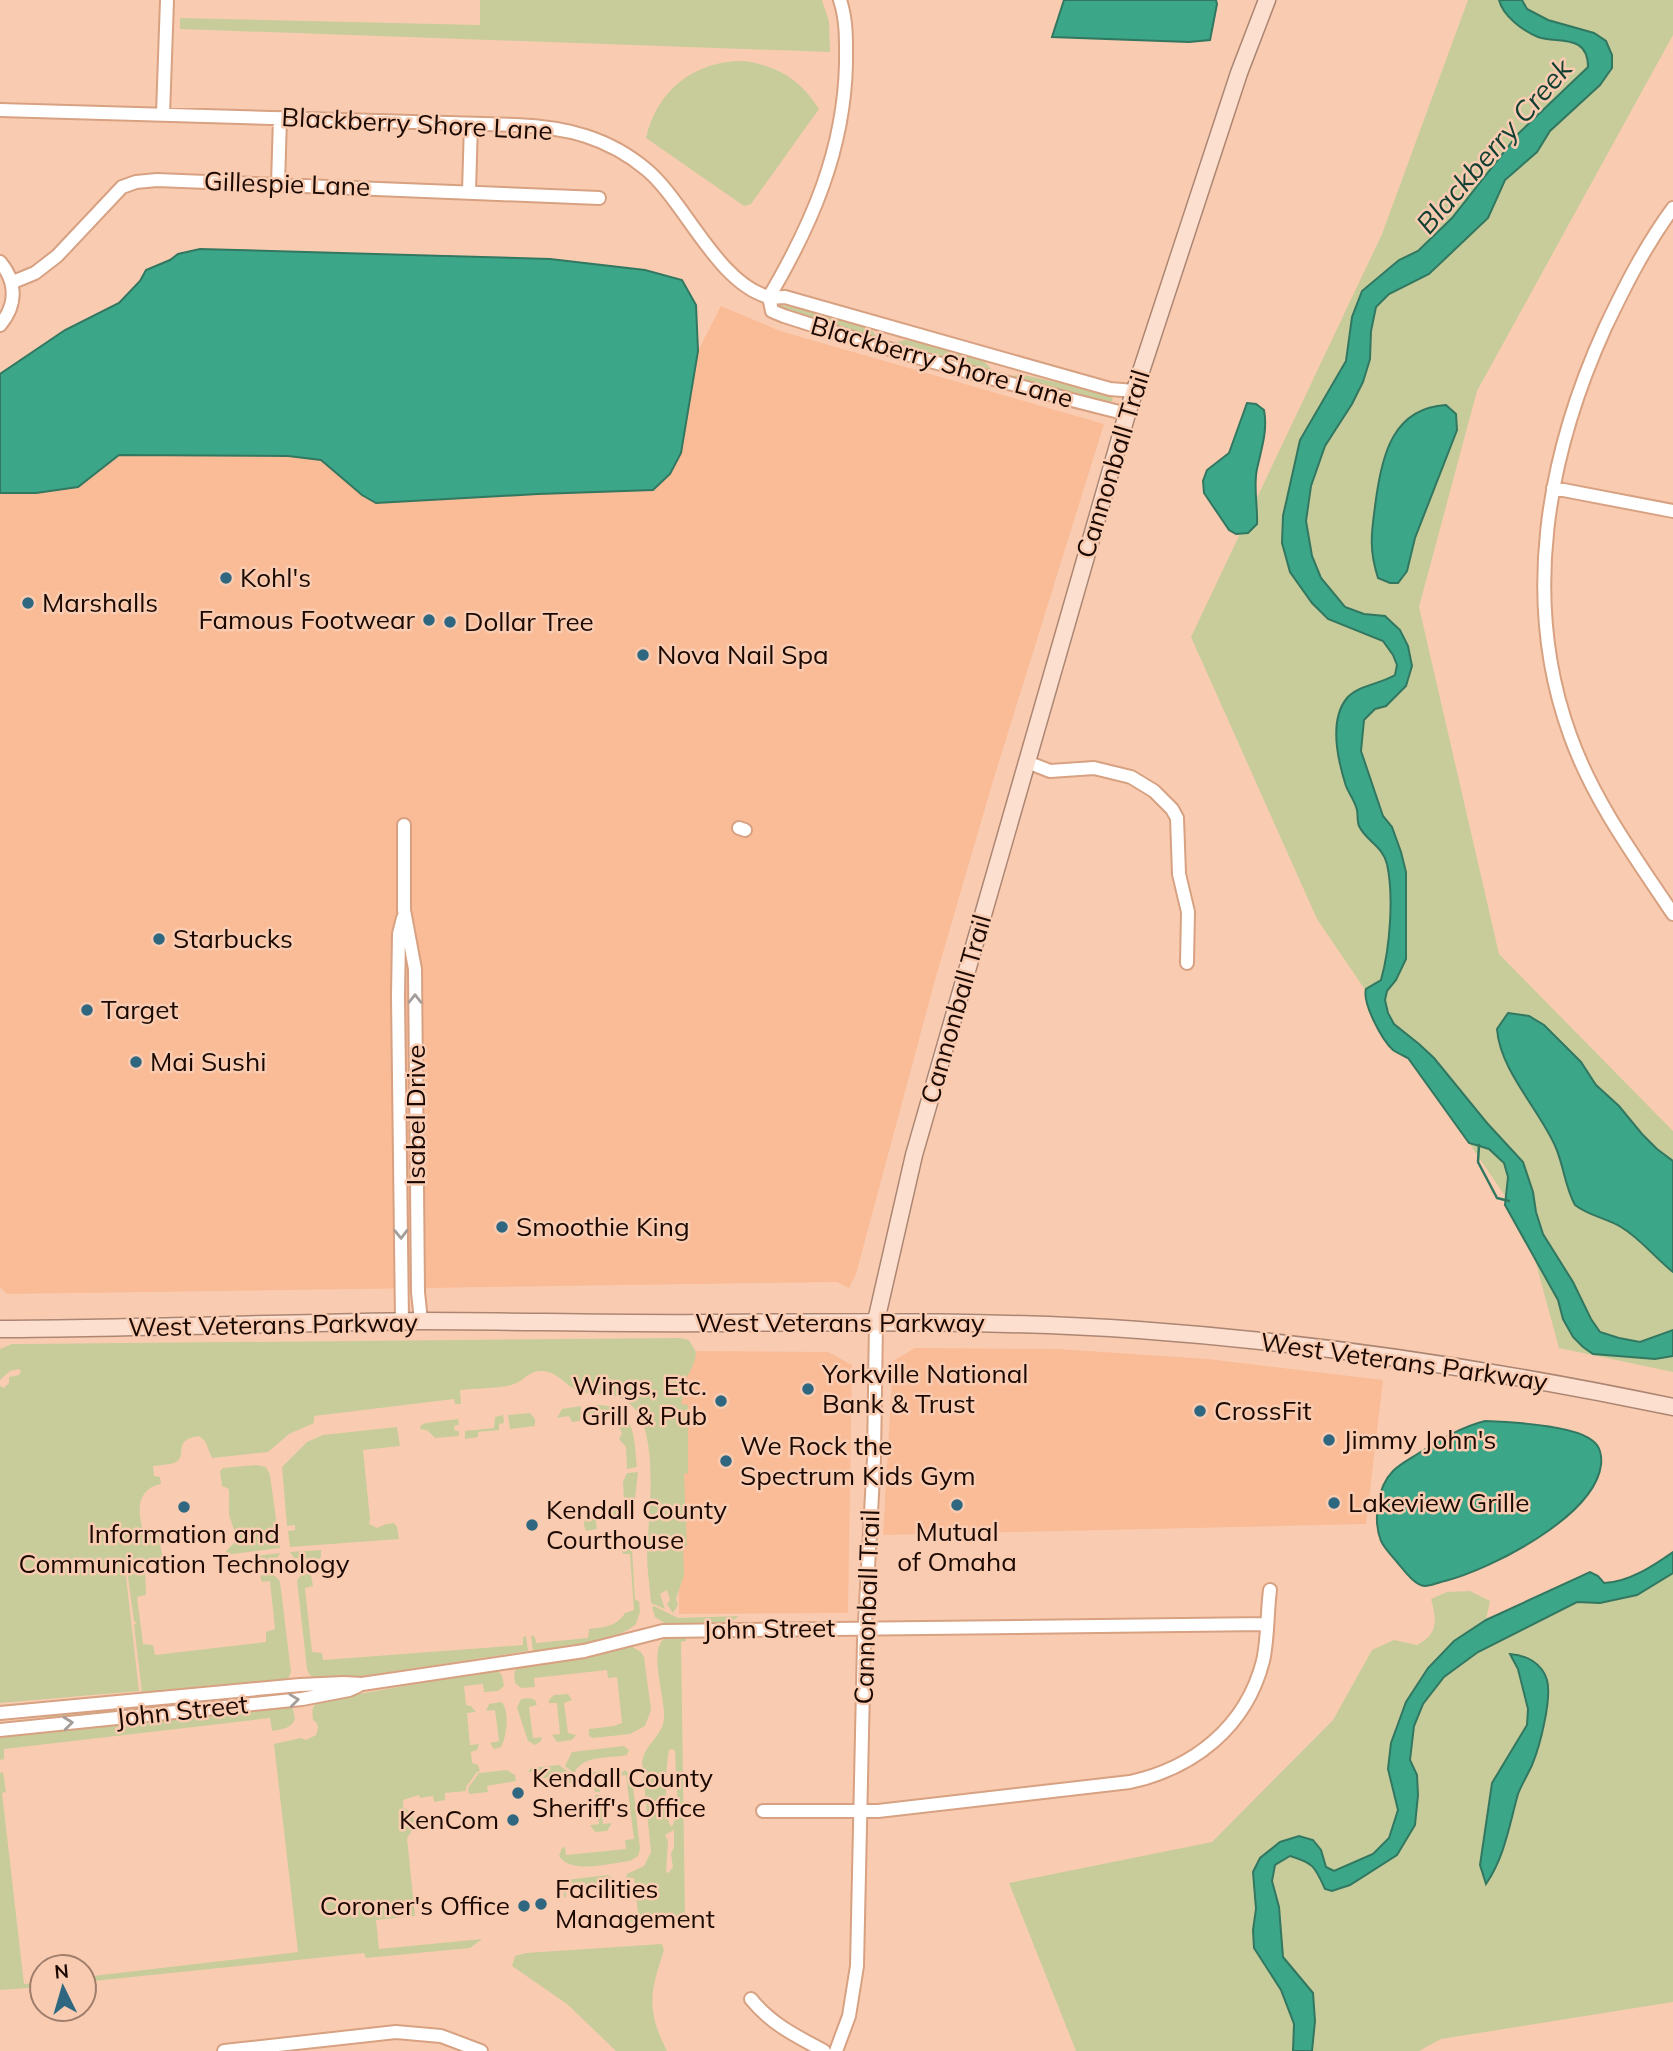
<svg xmlns="http://www.w3.org/2000/svg" width="1673" height="2051" font-family="Mulish,sans-serif">
<style>
.built{fill:#fabb97}
.green{fill:#c8cc9a;fill-rule:evenodd}
.water{fill:#3ca688;stroke:#327760;stroke-width:2}
.lines{fill:none;stroke-linecap:round;stroke-linejoin:round}
.stream{stroke:#327760;stroke-width:2.5}
.minor-casing{stroke:#d7a182;stroke-width:16}
.major-casing{stroke:#ac8672;stroke-width:19}
.minor{stroke:#fff;stroke-width:12}
.major{stroke:#fcdfcf;stroke-width:16}
.oneway{stroke:#a49d99}
.poi-dot{fill:#2f6781;stroke:#f9ccb2;stroke-width:2.5}
.labels{text-anchor:middle;stroke-width:5;stroke-linejoin:round;paint-order:stroke}
.street-label{font-size:26px;fill:#1b0901;stroke:#f9ccb2}
.poi-label{font-size:26px;fill:#1b0901;stroke:#f9ccb2;text-anchor:start}
.water-label{font-size:28px;font-style:italic;fill:#113f32;stroke:#f9ccb2}
</style>
<rect width="100%" height="100%" fill="#f9ccb2"/>
<path class="built" d="M 721,306 L 780,331 L 1104,424 L 993,781 L 935,980 L 856,1274 L 849,1288 L 837,1282 L 7,1294 L 0,1287 L 0,493 L 36,493 L 78,487 L 119,455 L 288,456 L 321,460 L 361,495 L 376,503 L 538,494 L 653,490 L 681,453 L 698,351 Z
M 915,1348 L 1058,1349 L 1208,1359 L 1383,1380 L 1366,1524 L 883,1535 L 893,1361 Z
M 677,1351 L 828,1352 L 852,1365 L 848,1613 L 679,1614 Z"/>
<path class="green" d="M 480,0 L 822,0 L 829,21 L 830,52 L 180,29 L 180,18 L 480,25 Z
M 1468,0 L 1673,0 L 1673,35 L 1477,391 L 1419,607 L 1499,954 L 1673,1131 L 1673,1372 L 1559,1348 L 1526,1227 L 1317,919 L 1191,637 L 1382,234 Z
M 743,61 C 777,65 801,80 819,109 L 751,204 L 744,206 L 646,138 C 657,90 694,61 743,61 Z
M 777,304 L 862,323 L 869,327 L 878,338 L 777,309 Z
M 906,340 L 980,357 L 994,372 L 893,343 Z
M 1019,374 L 1111,394 L 1113,400 L 1109,403 L 1067,391 L 1035,385 L 1011,377 Z
M 680,1338 L 689,1340 L 696,1352 C 696,1361 689,1377 682,1382 L 685,1388 L 681,1404 L 688,1405 L 688,1410 L 682,1411 L 682,1418 L 688,1418 L 688,1473 L 684,1474 L 687,1546 L 683,1546 L 684,1575 L 676,1599 L 678,1605 L 673,1613 L 667,1604 L 670,1600 L 667,1590 L 660,1594 L 665,1609 L 651,1603 C 650,1587 647,1571 647,1555 C 648,1517 661,1430 630,1404 C 612,1389 598,1397 579,1391 C 565,1386 559,1372 542,1371 C 529,1370 525,1380 514,1384 C 501,1389 475,1388 460,1390 L 461,1404 L 455,1404 L 454,1399 L 314,1416 L 314,1423 L 289,1434 L 268,1452 L 212,1458 L 205,1441 L 199,1436 C 171,1440 188,1456 176,1462 C 171,1465 159,1465 153,1466 L 154,1476 L 160,1477 L 161,1484 C 139,1488 137,1508 142,1527 L 159,1535 L 162,1554 L 177,1560 L 125,1568 L 139,1691 L 0,1703 L 0,1386 L 4,1388 L 9,1383 L 9,1377 L 19,1375 L 21,1371 L 19,1369 L 10,1371 L 0,1380 L 0,1349 L 12,1344 L 23,1344 Z
M 597,1405 C 636,1405 634,1438 637,1467 L 627,1469 L 626,1447 L 619,1439 L 622,1433 L 618,1426 L 620,1417 L 618,1411 L 605,1415 L 586,1415 L 585,1406 Z
M 581,1406 L 580,1421 L 572,1422 L 569,1416 L 557,1418 L 562,1409 Z
M 530,1413 L 535,1419 L 535,1426 L 510,1429 L 508,1415 Z
M 503,1415 L 504,1423 L 499,1424 L 499,1430 L 478,1432 L 478,1437 L 465,1439 L 465,1431 L 494,1428 L 495,1417 Z
M 458,1419 L 459,1425 L 454,1426 L 455,1431 L 459,1431 L 459,1436 L 435,1438 L 427,1430 L 420,1429 L 421,1425 L 426,1423 Z
M 397,1427 L 400,1446 L 363,1450 L 370,1519 L 369,1524 L 377,1528 L 386,1524 L 394,1523 L 397,1527 L 399,1539 L 290,1547 L 288,1531 L 295,1530 L 295,1525 L 287,1526 L 282,1467 L 307,1442 L 323,1435 Z
M 257,1465 L 266,1467 L 270,1475 L 280,1548 L 225,1555 L 226,1551 L 234,1543 L 235,1533 L 229,1515 L 229,1489 L 222,1486 L 220,1471 L 223,1468 Z
M 638,1472 L 633,1517 L 596,1521 L 597,1529 L 586,1531 L 584,1525 L 585,1518 L 601,1515 L 602,1509 L 624,1503 L 623,1482 L 627,1473 Z
M 627,1547 L 632,1549 L 635,1600 L 639,1601 L 640,1612 L 636,1624 C 617,1642 559,1648 533,1651 L 531,1635 L 535,1637 L 536,1643 L 588,1638 L 589,1629 C 604,1627 616,1627 625,1613 L 634,1610 L 630,1554 L 623,1554 L 622,1551 Z
M 321,1550 L 321,1557 L 319,1559 L 294,1558 L 290,1552 Z
M 280,1553 L 276,1561 L 257,1564 L 256,1556 Z
M 145,1569 L 146,1595 L 137,1597 L 143,1644 L 153,1645 L 155,1655 L 266,1642 L 266,1632 L 275,1629 L 270,1581 L 262,1582 L 260,1576 C 268,1572 276,1574 280,1582 L 291,1672 L 288,1679 L 0,1709 L 0,1705 L 142,1693 L 134,1625 L 137,1623 L 134,1621 L 127,1570 Z
M 303,1573 L 311,1575 L 313,1586 L 305,1588 L 312,1652 L 322,1653 L 323,1660 L 523,1645 L 523,1637 L 526,1636 L 528,1651 L 358,1677 L 316,1679 L 310,1675 L 307,1669 L 297,1580 Z
M 1673,1573 L 1673,2002 L 1441,2039 L 1419,2051 L 1312,2051 L 1315,2021 L 1313,1993 L 1283,1957 L 1281,1929 L 1272,1881 L 1275,1864 L 1290,1856 C 1314,1863 1315,1867 1325,1889 L 1397,1855 L 1418,1795 L 1417,1775 L 1410,1760 L 1414,1726 L 1423,1704 L 1444,1677 L 1478,1652 L 1578,1602 L 1600,1603 L 1637,1595 ZM 1511,1655 L 1547,1680 L 1541,1739 L 1519,1791 L 1503,1853 L 1496,1774 L 1516,1746 L 1527,1725 L 1528,1709 L 1518,1669 Z
M 1470,1591 L 1490,1601 L 1486,1620 C 1475,1627 1464,1633 1454,1641 C 1425,1665 1398,1707 1391,1745 C 1386,1773 1397,1784 1398,1808 C 1398,1813 1395,1819 1394,1824 C 1385,1853 1362,1863 1334,1871 L 1326,1867 L 1321,1850 L 1280,1842 L 1259,1858 L 1253,1872 L 1256,1909 L 1253,1930 L 1254,1948 L 1281,1990 L 1294,2024 L 1293,2051 L 1076,2051 L 1009,1883 L 1212,1842 L 1333,1720 L 1372,1650 L 1394,1640 L 1417,1645 C 1438,1634 1437,1621 1431,1599 L 1447,1592 Z
M 654,1606 L 678,1618 L 739,1616 L 730,1622 L 666,1624 L 655,1617 L 652,1607 Z
M 686,1635 L 686,1641 L 681,1642 L 685,1917 L 624,1923 L 624,1915 L 638,1913 L 634,1878 L 626,1878 L 627,1874 L 644,1866 L 651,1852 L 642,1763 C 644,1744 662,1737 664,1719 C 666,1700 648,1651 664,1639 C 670,1635 679,1636 686,1635 ZM 672,1749 L 675,1751 L 678,1811 L 672,1827 C 663,1820 666,1764 669,1750 ZM 674,1830 L 674,1847 L 671,1854 L 673,1867 L 669,1872 L 666,1873 L 668,1841 L 665,1835 Z
M 631,1646 L 641,1652 L 644,1657 L 651,1710 L 645,1726 L 630,1734 L 593,1738 L 589,1736 L 589,1729 L 614,1726 L 622,1723 L 617,1677 L 608,1678 L 607,1670 L 534,1678 L 535,1687 L 521,1688 L 515,1683 L 514,1673 L 517,1668 L 581,1659 Z
M 492,1670 L 497,1670 L 502,1675 L 504,1686 L 498,1691 L 484,1692 L 483,1684 L 464,1686 L 466,1705 L 471,1706 L 476,1712 L 467,1713 L 470,1745 L 479,1744 L 477,1750 L 471,1752 L 472,1763 L 478,1765 L 480,1771 L 477,1772 L 466,1787 L 466,1791 L 445,1793 L 445,1800 L 434,1802 L 433,1796 L 420,1798 L 419,1795 L 403,1800 L 403,1807 L 413,1814 L 414,1828 L 407,1838 L 415,1916 L 376,1920 L 379,1949 L 482,1939 L 470,1948 L 366,1958 L 364,1953 L 84,1982 L 84,1977 L 298,1952 L 274,1744 L 301,1738 L 306,1740 L 316,1735 L 318,1728 L 317,1723 L 313,1720 C 312,1711 311,1705 321,1701 Z
M 281,1692 L 280,1696 L 46,1719 L 46,1714 Z
M 568,1694 L 572,1700 L 564,1703 L 568,1733 L 576,1735 L 572,1740 L 557,1742 L 552,1735 L 560,1734 L 557,1703 L 549,1703 L 549,1700 L 554,1695 Z
M 530,1698 L 535,1700 L 537,1705 L 529,1707 L 533,1738 L 542,1737 L 541,1741 L 535,1745 L 528,1741 L 517,1708 L 521,1699 Z
M 501,1702 C 510,1709 507,1736 501,1747 L 494,1749 L 490,1743 L 499,1741 L 495,1710 L 486,1711 L 489,1704 Z
M 286,1705 L 293,1709 L 295,1719 C 291,1729 282,1729 272,1731 L 270,1718 L 4,1749 L 4,1759 L 0,1760 L 0,1734 Z
M 624,1746 L 629,1750 L 627,1755 C 609,1759 584,1754 574,1773 L 565,1766 L 572,1752 Z
M 559,1765 L 571,1774 L 571,1783 L 551,1784 L 550,1778 L 542,1778 L 541,1773 L 528,1772 L 531,1768 Z
M 507,1770 L 515,1775 L 516,1781 L 487,1786 L 488,1792 L 469,1794 L 468,1788 L 479,1773 Z
M 625,1770 L 632,1776 L 640,1849 L 638,1856 L 630,1861 C 611,1863 571,1875 559,1856 L 562,1848 L 565,1847 L 566,1855 L 626,1849 L 625,1840 L 634,1839 L 626,1775 L 618,1776 Z
M 601,1771 L 607,1777 L 598,1778 L 600,1792 L 595,1792 L 593,1779 L 585,1779 L 585,1777 L 587,1773 Z
M 3,1772 L 6,1792 L 2,1793 L 24,1984 L 42,1982 L 42,1987 L 0,1990 L 0,1773 Z
M 595,1795 L 600,1795 L 603,1824 L 612,1823 L 607,1831 L 595,1832 L 590,1825 L 599,1824 Z
M 608,1875 L 613,1878 L 606,1880 L 608,1895 L 603,1890 L 586,1888 L 584,1882 L 565,1884 L 566,1897 L 564,1897 L 563,1886 L 566,1880 Z
M 662,1944 L 664,1950 C 650,1993 646,2009 667,2051 L 616,2051 L 567,2004 L 512,1966 L 515,1956 L 526,1953 Z"/>
<path class="water" d="M 1064,0 L 1216,0 L 1217,4 L 1210,40 L 1189,42 L 1052,37 Z
M 1499,0 L 1522,0 L 1527,9 L 1548,20 L 1594,33 L 1606,41 L 1612,55 L 1612,68 L 1600,85 L 1550,131 L 1537,152 L 1505,180 L 1488,218 L 1429,274 L 1389,294 L 1376,307 L 1371,331 L 1370,359 L 1363,382 L 1352,404 L 1325,446 L 1311,486 L 1306,521 L 1312,556 L 1321,578 L 1345,607 L 1364,614 L 1385,616 L 1400,630 L 1408,646 L 1412,666 L 1406,686 L 1386,706 L 1375,709 L 1364,720 L 1361,751 L 1383,816 L 1392,827 L 1401,852 L 1406,872 L 1406,959 L 1396,980 L 1387,991 L 1385,1000 L 1388,1013 L 1394,1024 L 1419,1044 L 1434,1058 L 1487,1123 L 1523,1162 L 1533,1192 L 1536,1212 L 1543,1234 L 1573,1282 L 1591,1319 L 1600,1332 L 1619,1338 L 1640,1342 L 1673,1330 L 1673,1356 L 1655,1359 L 1593,1354 L 1583,1347 L 1573,1337 L 1563,1319 L 1558,1300 L 1505,1205 L 1508,1177 L 1504,1163 L 1489,1149 L 1469,1143 L 1408,1058 C 1404,1056 1397,1053 1393,1050 C 1382,1040 1362,1003 1366,989 L 1381,980 C 1390,948 1394,896 1387,864 C 1382,845 1366,841 1359,826 C 1357,821 1358,815 1357,810 C 1355,801 1349,794 1346,786 C 1338,761 1328,721 1347,698 C 1358,685 1381,684 1395,675 L 1397,665 L 1393,655 L 1383,641 L 1328,619 L 1312,603 L 1290,572 L 1282,543 L 1283,516 L 1300,440 L 1346,361 L 1352,317 L 1362,291 L 1399,260 L 1418,251 L 1452,218 L 1519,133 L 1588,67 C 1588,33 1557,44 1538,37 C 1523,31 1503,16 1499,0 Z
M 200,249 L 550,259 L 645,270 L 682,280 L 696,305 L 698,351 L 681,453 L 670,474 L 653,490 L 538,494 L 376,503 L 362,495 L 321,460 L 288,456 L 119,455 L 78,487 L 36,493 L 0,493 L 0,374 L 65,330 L 119,303 L 140,281 L 146,270 L 170,260 L 178,254 Z
M 1247,403 L 1256,404 L 1264,410 C 1268,431 1261,450 1257,469 C 1253,487 1258,506 1257,524 L 1248,533 L 1236,534 L 1229,530 L 1204,493 L 1203,481 L 1207,470 L 1229,453 Z
M 1446,405 L 1456,414 L 1457,430 L 1415,538 L 1407,571 L 1398,583 L 1390,583 L 1378,578 C 1368,547 1372,530 1376,499 C 1382,455 1393,408 1446,405 Z
M 1508,1013 L 1529,1016 L 1544,1025 L 1581,1062 L 1596,1085 L 1619,1106 L 1642,1134 L 1657,1149 L 1673,1161 L 1673,1272 C 1655,1258 1641,1239 1621,1227 C 1606,1218 1589,1216 1575,1205 C 1565,1187 1564,1167 1556,1148 C 1540,1110 1500,1071 1497,1029 Z
M 1485,1421 C 1511,1422 1575,1425 1593,1441 C 1600,1446 1602,1456 1601,1465 C 1594,1517 1491,1569 1445,1581 C 1439,1582 1431,1586 1425,1586 C 1414,1585 1404,1570 1397,1562 C 1392,1556 1385,1549 1381,1541 C 1373,1521 1377,1487 1393,1471 C 1401,1463 1410,1459 1419,1453 C 1440,1440 1461,1427 1485,1421 Z
M 1673,1552 L 1673,1573 L 1637,1595 L 1600,1603 L 1577,1602 L 1478,1652 L 1444,1677 L 1423,1704 L 1414,1726 L 1410,1760 L 1417,1775 L 1418,1795 L 1415,1825 L 1397,1855 L 1350,1885 L 1332,1891 L 1325,1889 C 1315,1867 1314,1863 1290,1856 L 1275,1865 L 1272,1881 L 1279,1907 L 1283,1957 L 1313,1993 L 1315,2021 L 1312,2051 L 1293,2051 L 1294,2024 L 1281,1990 L 1254,1948 L 1253,1930 L 1256,1909 L 1253,1872 L 1260,1858 L 1280,1842 L 1299,1836 L 1313,1840 L 1321,1850 L 1326,1867 L 1334,1871 L 1373,1854 L 1389,1838 L 1398,1810 L 1388,1769 L 1391,1743 L 1406,1702 L 1428,1668 L 1454,1641 L 1486,1620 L 1590,1572 L 1598,1576 L 1604,1583 C 1629,1582 1653,1566 1673,1552 Z
M 1510,1654 C 1526,1655 1542,1663 1547,1680 C 1552,1699 1540,1746 1532,1765 C 1528,1774 1522,1784 1518,1794 C 1509,1826 1505,1856 1486,1884 L 1480,1865 L 1492,1783 L 1527,1725 L 1528,1709 L 1518,1669 Z"/>
<g class="lines">
<path class="stream" d="M 1479,1145 L 1478,1162 L 1497,1198 L 1509,1201"/>
<defs>
<path id="minor" d="M 0,110 L 516,125 C 565,127 608,137 647,170 C 685,202 718,284 769,297 C 774,298 780,297 785,297 L 1110,389 L 1134,391
M 163,114 L 167,0
M 278,184 L 280,118
M 469,191 L 471,124
M 1673,208 C 1645,246 1625,286 1605,328 C 1547,456 1521,600 1570,735 C 1593,800 1635,857 1673,914
M 0,262 C 17,282 17,305 0,325
M 13,282 L 35,273 L 57,256 L 122,187 L 136,182 L 157,180 L 599,198
M 769,297 L 772,311 L 784,316 C 897,353 1011,385 1127,414
M 769,297 C 812,224 844,150 846,64 C 846,42 847,21 840,0
M 1553,488 L 1673,511
M 1027,762 L 1050,771 L 1094,768 L 1131,777 L 1154,791 L 1172,809 L 1177,818 L 1179,874 L 1188,912 L 1187,963
M 404,825 L 404,910 L 415,969 L 418,1292 L 421,1321
M 739,828 L 745,830
M 402,1322 L 398,996 L 399,934 L 403,918
M 0,1713 L 300,1685 L 344,1683 L 362,1684 L 584,1651 L 663,1631 L 1266,1624
M 0,1730 L 302,1699 L 349,1690 L 358,1686
M 763,1811 L 878,1811 L 1130,1782 C 1194,1768 1246,1727 1263,1661 C 1268,1639 1267,1613 1270,1590
M 751,1999 C 771,2024 796,2036 824,2051
M 224,2051 L 396,2032 L 441,2036 L 481,2051
M 836,2051 L 849,2016 L 857,1966 L 864,1641 L 874,1458 L 876,1321"/>
<path id="major" d="M 876,1321 L 914,1155 L 1127,414 L 1239,73 L 1267,0
M 0,1329 C 141,1328 281,1323 422,1321 C 518,1321 613,1324 709,1323 C 852,1322 995,1320 1139,1330 C 1319,1343 1497,1370 1673,1407"/>
</defs>
<use href="#minor" class="minor-casing"/>
<use href="#major" class="major-casing"/>
<use href="#minor" class="minor"/>
<use href="#major" class="major"/>
</g>
<defs><path id="oneway-chevron" d="M-2-3.5L2.5 0L-2 3.5" fill="none" stroke-width="1.6" stroke-linecap="round" stroke-linejoin="round" transform="scale(1.75)"/></defs>
<g class="oneway">
<use href="#oneway-chevron" transform="translate(415 999) rotate(-90)"/>
<use href="#oneway-chevron" transform="translate(401 1234) rotate(89)"/>
<use href="#oneway-chevron" transform="translate(294 1700) rotate(-7)"/>
<use href="#oneway-chevron" transform="translate(68 1723) rotate(-6)"/>
</g>
<g class="poi-dot">
<circle cx="226" cy="578" r="7"/>
<circle cx="28" cy="603" r="7"/>
<circle cx="429" cy="620" r="7"/>
<circle cx="450" cy="622" r="7"/>
<circle cx="643" cy="655" r="7"/>
<circle cx="159" cy="939" r="7"/>
<circle cx="87" cy="1010" r="7"/>
<circle cx="136" cy="1062" r="7"/>
<circle cx="502" cy="1227" r="7"/>
<circle cx="808" cy="1389" r="7"/>
<circle cx="721" cy="1401" r="7"/>
<circle cx="1200" cy="1411" r="7"/>
<circle cx="1329" cy="1440" r="7"/>
<circle cx="726" cy="1461" r="7"/>
<circle cx="1334" cy="1503" r="7"/>
<circle cx="957" cy="1505" r="7"/>
<circle cx="184" cy="1507" r="7"/>
<circle cx="532" cy="1525" r="7"/>
<circle cx="518" cy="1793" r="7"/>
<circle cx="513" cy="1820" r="7"/>
<circle cx="541" cy="1904" r="7"/>
<circle cx="524" cy="1906" r="7"/>
</g>
<g class="labels">
<g class="street-label">
<text transform="translate(417 124) rotate(3)" y="9">Blackberry Shore Lane</text>
<text transform="translate(287 184) rotate(2)" y="9">Gillespie Lane</text>
<text transform="translate(942 362) rotate(16)" y="9">Blackberry Shore Lane</text>
<text transform="translate(1113 464) rotate(-73)" y="9">Cannonball Trail</text>
<text transform="translate(956 1009) rotate(-74)" y="9">Cannonball Trail</text>
<text transform="translate(416 1115) rotate(-90)" y="9">Isabel Drive</text>
<text x="840" y="1332">West Veterans Parkway</text>
<text transform="translate(273 1325) rotate(-1)" y="9">West Veterans Parkway</text>
<text transform="translate(1404 1362) rotate(8)" y="9">West Veterans Parkway</text>
<text transform="translate(867 1607) rotate(-88)" y="9">Cannonball Trail</text>
<text transform="translate(769 1629) rotate(-1)" y="9">John Street</text>
<text transform="translate(182 1711) rotate(-6)" y="9">John Street</text>
</g>
<g class="poi-label">
<text x="240" y="587">Kohl's</text>
<text x="42" y="612">Marshalls</text>
<text x="415" y="629" text-anchor="end">Famous Footwear</text>
<text x="464" y="631">Dollar Tree</text>
<text x="657" y="664">Nova Nail Spa</text>
<text x="173" y="948">Starbucks</text>
<text x="101" y="1019">Target</text>
<text x="150" y="1071">Mai Sushi</text>
<text x="516" y="1236">Smoothie King</text>
<text x="822" y="1383">Yorkville National<tspan x="822" dy="30">Bank &amp; Trust</tspan></text>
<text x="707" y="1395" text-anchor="end">Wings, Etc.<tspan x="707" dy="30">Grill &amp; Pub</tspan></text>
<text x="1214" y="1420">CrossFit</text>
<text x="1343" y="1449">Jimmy John's</text>
<text x="740" y="1455">We Rock the<tspan x="740" dy="30">Spectrum Kids Gym</tspan></text>
<text x="1348" y="1512">Lakeview Grille</text>
<text x="546" y="1519">Kendall County<tspan x="546" dy="30">Courthouse</tspan></text>
<text x="957" y="1541" text-anchor="middle">Mutual<tspan x="957" dy="30">of Omaha</tspan></text>
<text x="184" y="1543" text-anchor="middle">Information and<tspan x="184" dy="30">Communication Technology</tspan></text>
<text x="532" y="1787">Kendall County<tspan x="532" dy="30">Sheriff's Office</tspan></text>
<text x="499" y="1829" text-anchor="end">KenCom</text>
<text x="555" y="1898">Facilities<tspan x="555" dy="30">Management</tspan></text>
<text x="510" y="1915" text-anchor="end">Coroner's Office</text>
</g>
<g class="water-label">
<text transform="translate(1494 146) rotate(-49)" y="10">Blackberry Creek</text>
</g>
</g>
<g transform="translate(63 1988) rotate(355)"><circle r="33" fill="#f9ccb2" stroke="#a07e6b" stroke-width="2"/>
<path d="M0-5L12 26L0 18L-12 26Z" fill="#2f6781"/>
<text y="-10" font-size="19" font-weight="bold" text-anchor="middle" fill="#1b0901">N</text>
</g>
</svg>
